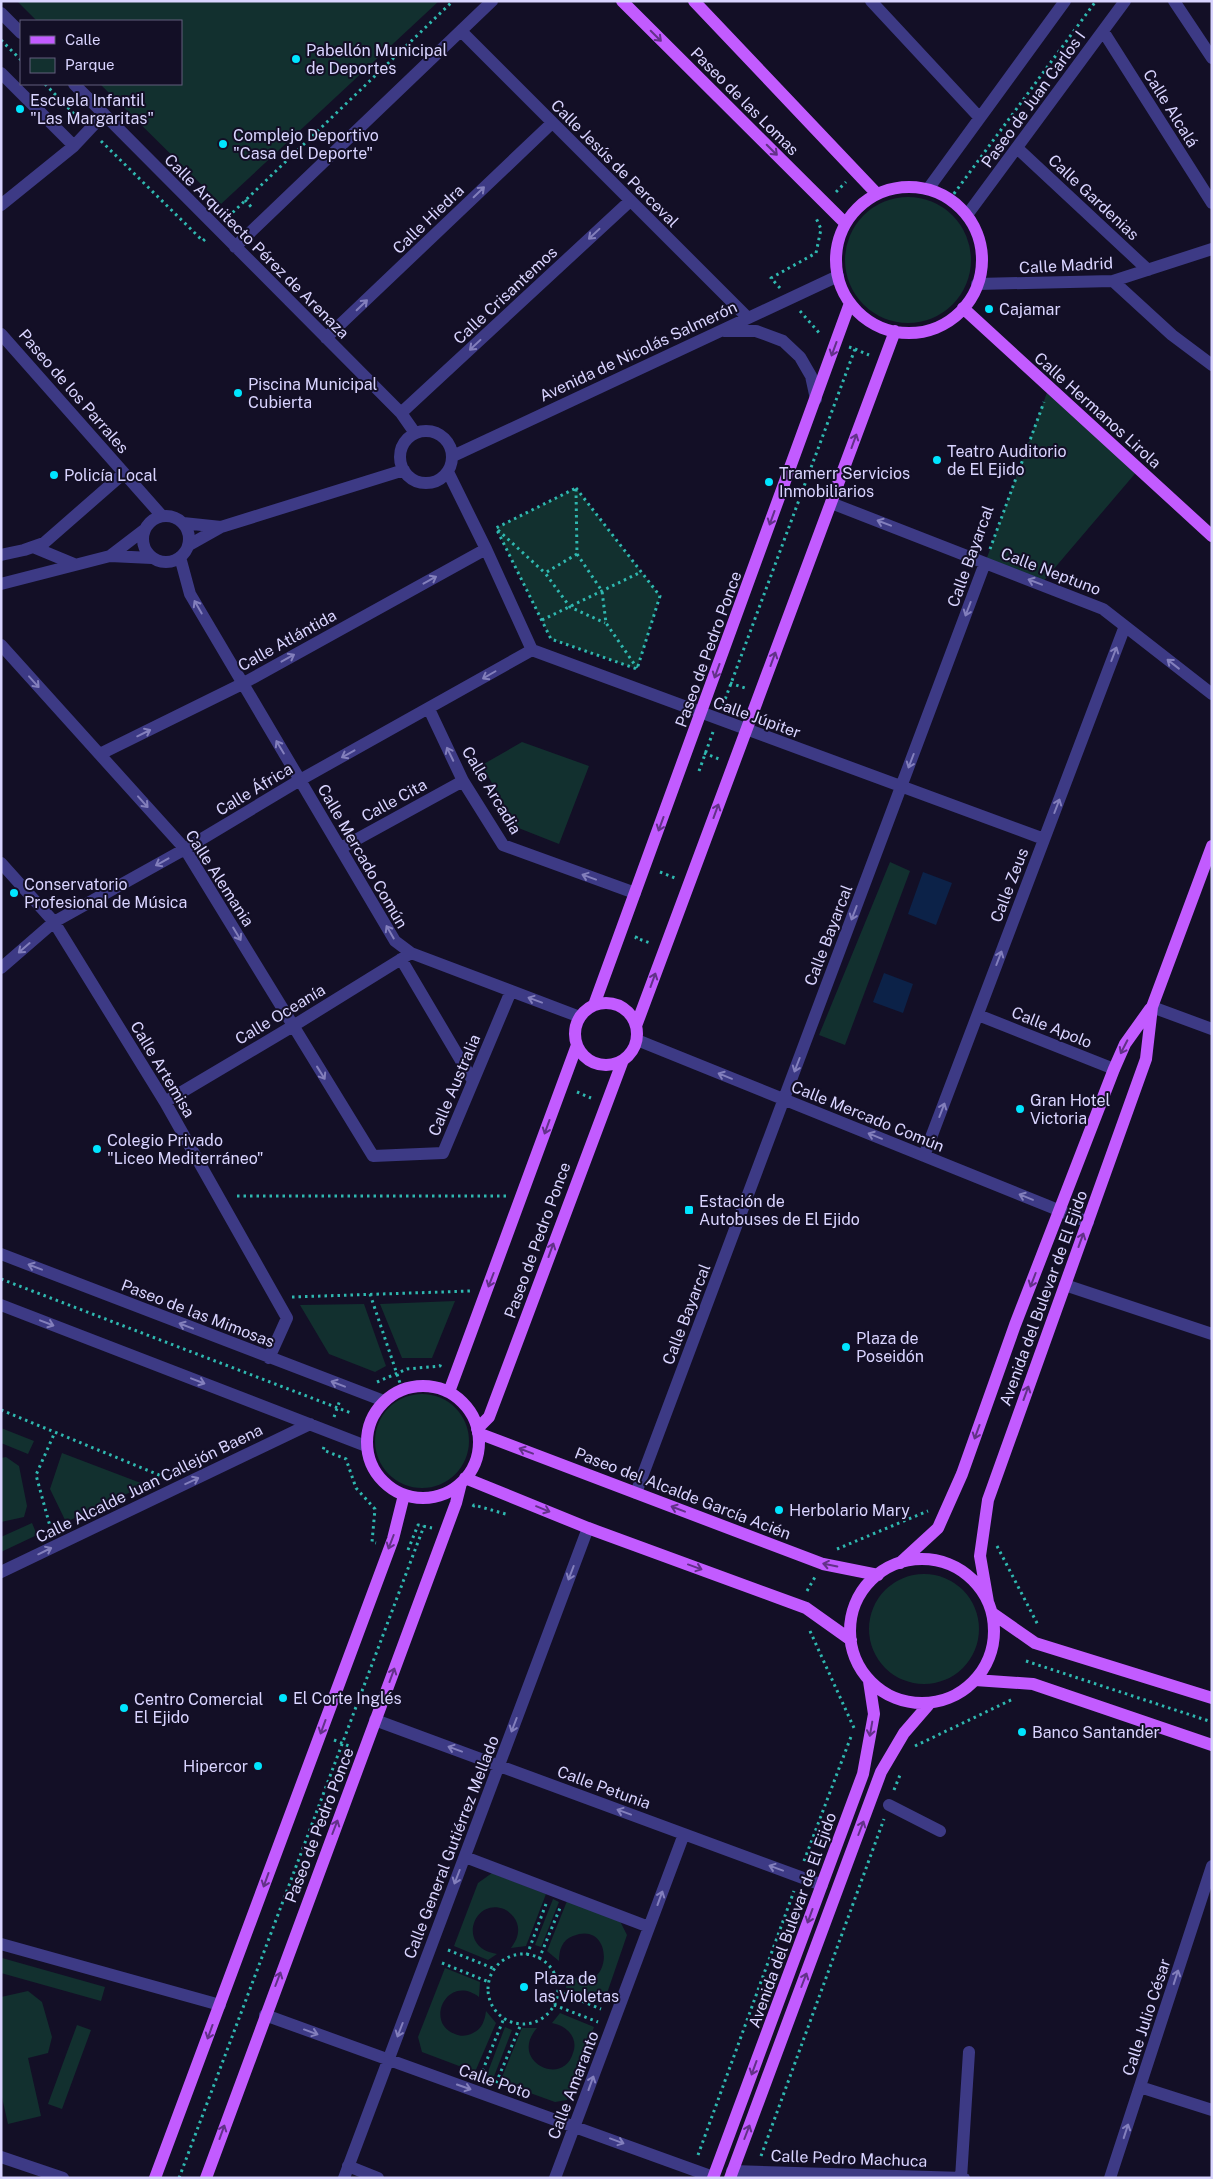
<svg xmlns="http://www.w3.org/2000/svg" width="1213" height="2179" font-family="'Public Sans',sans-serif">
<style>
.green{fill:#12302f}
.water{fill:#0c2248}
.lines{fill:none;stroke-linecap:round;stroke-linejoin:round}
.path{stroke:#2fb8b0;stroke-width:3;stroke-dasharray:2.5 4;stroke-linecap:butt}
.minor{stroke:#3d3a85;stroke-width:12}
.major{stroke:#c25bff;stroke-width:12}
.oneway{stroke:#623188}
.oneway2{stroke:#837fbc}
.poi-dot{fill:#00e5ff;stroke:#130f26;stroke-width:2}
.labels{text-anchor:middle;stroke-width:4;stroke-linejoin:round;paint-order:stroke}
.poi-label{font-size:16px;fill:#d9d4ff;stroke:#130f26;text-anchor:start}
.street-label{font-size:16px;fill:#d9d4ff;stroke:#130f26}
</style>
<rect width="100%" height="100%" fill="#130f26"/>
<path class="green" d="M 17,1 L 439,1 L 221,204 L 100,84 L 181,84 L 181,21 L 37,21 Z
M845 260a63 63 0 1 1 126 0a63 63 0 1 1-126 0Z
M 1049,387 L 1139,469 L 1041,584 L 985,563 Z
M 576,488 L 660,596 L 637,669 L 551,639 L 496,528 Z
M 522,742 L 589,766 L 559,844 L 516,827 L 482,765 Z
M 890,862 L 910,871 L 845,1045 L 819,1035 Z
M 455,1301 L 432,1358 L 402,1358 L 380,1304 Z
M 364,1304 L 386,1366 L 375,1372 L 329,1354 L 300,1305 Z
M375 1441a47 47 0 1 1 94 0a47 47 0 1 1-94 0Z
M 1,1428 L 34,1441 L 28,1454 L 1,1443 Z
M 62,1453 L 146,1485 L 66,1522 L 50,1489 Z
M 6,1457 L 19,1466 L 27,1506 L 24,1517 L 1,1522 L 1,1458 Z
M 32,1523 L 37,1535 L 1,1552 L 1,1537 Z
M869 1629a55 55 0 1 1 110 0a55 55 0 1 1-110 0Z
M 492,1873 L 546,1894 L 526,1946 L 511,1948 C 517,1940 520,1932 517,1923 C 515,1917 510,1912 504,1909 C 473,1897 456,1948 497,1954 L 488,1960 L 454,1946 L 478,1883 Z
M 553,1899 L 559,1902 L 541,1947 L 535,1945 Z
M 567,1901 L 620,1921 L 627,1935 L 604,2002 L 566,1988 L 567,1974 C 613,2003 617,1918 573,1936 C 562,1940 559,1950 559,1961 L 547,1951 Z
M 2,1958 L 105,1987 L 101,2001 L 1,1973 Z
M 445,1968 L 480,1982 L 479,1997 C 447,1973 424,2023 455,2034 C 461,2037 467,2036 473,2033 C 482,2029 485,2020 486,2011 L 496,2023 L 475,2072 L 422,2052 L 418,2037 Z
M 28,1991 L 42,2002 L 52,2037 L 48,2053 L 28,2058 L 41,2116 L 8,2124 L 1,2093 L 1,1997 Z
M 560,2013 L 594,2027 L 567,2100 L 555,2102 L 500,2082 L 522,2028 L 537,2028 C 508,2061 563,2088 573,2053 C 575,2048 575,2043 573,2038 C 569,2029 561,2025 552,2023 Z
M 77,2025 L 91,2030 L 62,2109 L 48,2104 Z
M 505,2027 L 512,2030 L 493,2079 L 486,2077 Z"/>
<path class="water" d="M 923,872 L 952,883 L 936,925 L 908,914 Z
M 884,973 L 913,984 L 903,1013 L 873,1002 Z"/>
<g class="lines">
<path class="path" d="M 1,40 L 21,60
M 45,84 L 79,119
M 101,141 L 203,241 L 205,239
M 836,192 L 846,182
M 950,199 L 1096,1
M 245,200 L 253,209
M 228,217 L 453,1
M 780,288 L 771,278 L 816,253 L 821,229 L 816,218
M 800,311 L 821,335
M 855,349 L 869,355
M 576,488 L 660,596 L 637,669 L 551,639 L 496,528 Z
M 576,489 L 577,554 L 602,591 L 606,623 L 637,668
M 498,530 L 545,573
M 990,549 L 1044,402
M 577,554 L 545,573 L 570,607 L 605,623
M 542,620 L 641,572
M 730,683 L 745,688
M 723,705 L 855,349 L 849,347
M 704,753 L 719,759
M 699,771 L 713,732
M 660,872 L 675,878
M 637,936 L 636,938 L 650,943
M 577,1092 L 591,1098
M 237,1196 L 506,1196
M 1,1279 L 351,1413
M 370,1294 L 402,1389
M 292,1297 L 471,1291
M 377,1382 L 407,1369 L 440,1366 L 441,1363
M 1,1410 L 164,1477
M 334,1417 L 340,1400
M 324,1447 L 323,1450 L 346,1459 L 356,1488 L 375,1509 L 372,1542 L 376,1543
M 473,1507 L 474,1505 L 509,1515
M 51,1530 L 36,1475 L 55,1432
M 997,1546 L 1038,1625
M 837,1549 L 928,1511
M 408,1550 L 418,1525 L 432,1528
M 807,1591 L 815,1577
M 810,1631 L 854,1728
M 1026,1661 L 1212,1722
M 334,1740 L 349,1746
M 915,1746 L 1013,1699
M 894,1790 L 900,1775
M 804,1861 L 852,1734
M 448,1950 L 495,1969
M488 1989a35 35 0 1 1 70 0a35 35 0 1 1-70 0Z
M 527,1955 L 546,1904
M 539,1959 L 560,1908
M 442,1963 L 489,1982
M 558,1991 L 601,2009
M 554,2005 L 598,2022
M 480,2077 L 504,2018
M 496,2083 L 521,2024
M 698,2155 L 794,1891
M 761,2156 L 884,1819
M 179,2178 L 424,1526"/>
<path class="minor" d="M 871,1 L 979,117
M 1174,1 L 1212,58
M 1,13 L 21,33
M 461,31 L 747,317
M 1103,31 L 1212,203
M 1,73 L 74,146
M 74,84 L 401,413 L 415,433
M 1017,148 L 1148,270
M 928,189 L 1065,1
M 1,205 L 74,146 L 104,114
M 967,215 L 1125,1
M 235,247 L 492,1
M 1113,281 L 1172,335 L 1212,365
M 977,284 L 1113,281 L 1212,249
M 724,331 L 756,331 L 783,341 L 800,357 L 811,376 L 816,399
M 1,334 L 162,516
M 326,338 L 552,123
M 401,413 L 630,201
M400 457a26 26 0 1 1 52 0a26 26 0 1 1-52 0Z
M 453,456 L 838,276
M 448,472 L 486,549 L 532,650 L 1044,839
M 831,503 L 1103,609 L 1212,694
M143 539a23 23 0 1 1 46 0a23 23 0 1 1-46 0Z
M 183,523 L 221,527
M 189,545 L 221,527 L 404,470
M 33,547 L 74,564
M 1,555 L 24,550 L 44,543 L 124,473
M 110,556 L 144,530
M 180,557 L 190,594 L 395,941 L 411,953 L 580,1017
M 1,584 L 110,556 L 152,558
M 1,645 L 185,849 L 373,1156 L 443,1153 L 511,991
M 429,709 L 463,781 L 503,845 L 635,893
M 100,754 L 242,684 L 486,549
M 341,848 L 463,781
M 1,863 L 54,922 L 165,1102 L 287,1318 L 269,1358
M 401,959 L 473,1081
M 1,968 L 54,922 L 185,849 L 300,780 L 532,650
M 1152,1007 L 1212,1029
M 978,1015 L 1114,1069
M 637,1040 L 1088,1222
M 165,1102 L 293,1026 L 411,953
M 924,1156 L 1125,626
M 1,1254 L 384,1401
M 1065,1285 L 1212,1334
M 1,1305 L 366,1446
M 636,1493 L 985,563
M 1,1572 L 310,1424
M 375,1720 L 822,1885
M 889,1805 L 940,1831
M 465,1857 L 649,1927
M 1,1944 L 220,2005
M 265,2015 L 713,2177
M 1140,2087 L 1212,2110
M 1,2157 L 63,2178
M 348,2166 L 378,2178
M 732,2171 L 964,2178
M 344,2178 L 588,1528
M 555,2178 L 684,1834
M 961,2178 L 969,2052
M 1110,2178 L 1212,1866"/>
<path class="major" d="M 622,1 L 845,223
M 694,1 L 877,194
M836 260a73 73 0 1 1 146 0a73 73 0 1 1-146 0Z
M 963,308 L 1212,536
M575 1034a31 31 0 1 1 62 0a31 31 0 1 1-62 0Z
M 594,1005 L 850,303
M 636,1026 L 895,331
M367 1442a56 56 0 1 1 112 0a56 56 0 1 1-112 0Z
M 449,1392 L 577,1045
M 477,1429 L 489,1417 L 623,1060
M 478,1433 L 823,1564 L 878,1575
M 465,1478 L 588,1528 L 806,1608 L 851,1640
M850 1631a72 72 0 1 1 144 0a72 72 0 1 1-144 0Z
M 900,1563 L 938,1528 L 962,1474 L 1015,1325 L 1114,1069 L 1125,1044 L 1150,1009
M 988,1602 L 980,1556 L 988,1500 L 1146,1059 L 1152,1007 L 1212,846
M 992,1613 L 1035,1643 L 1212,1698
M 975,1680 L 1033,1684 L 1212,1745
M 155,2178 L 393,1539 L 404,1495
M 206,2178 L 456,1503 L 461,1483
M 713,2178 L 863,1774 L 874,1714 L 869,1681
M 730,2178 L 881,1772 L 904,1733 L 930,1703"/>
</g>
<defs><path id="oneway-shaft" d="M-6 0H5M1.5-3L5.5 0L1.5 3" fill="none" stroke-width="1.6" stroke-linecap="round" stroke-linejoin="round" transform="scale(1.25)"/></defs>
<g class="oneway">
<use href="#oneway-shaft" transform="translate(656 36) rotate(45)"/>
<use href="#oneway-shaft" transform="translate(772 150) rotate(45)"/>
<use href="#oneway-shaft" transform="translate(834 349) rotate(110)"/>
<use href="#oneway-shaft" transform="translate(854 441) rotate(-70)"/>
<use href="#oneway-shaft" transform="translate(772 518) rotate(110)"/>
<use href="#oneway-shaft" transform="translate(773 659) rotate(-70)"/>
<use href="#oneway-shaft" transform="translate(717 671) rotate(110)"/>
<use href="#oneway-shaft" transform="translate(716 811) rotate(-70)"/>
<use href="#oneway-shaft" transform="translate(661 824) rotate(110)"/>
<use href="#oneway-shaft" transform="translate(653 980) rotate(-70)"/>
<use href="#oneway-shaft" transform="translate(1124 1047) rotate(117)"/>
<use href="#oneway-shaft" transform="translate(547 1127) rotate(110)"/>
<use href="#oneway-shaft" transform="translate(1081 1240) rotate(-70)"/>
<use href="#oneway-shaft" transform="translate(551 1250) rotate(-70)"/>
<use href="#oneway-shaft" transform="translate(491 1280) rotate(111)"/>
<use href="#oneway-shaft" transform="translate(1033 1280) rotate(111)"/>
<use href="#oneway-shaft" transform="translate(1026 1393) rotate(-70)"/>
<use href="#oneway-shaft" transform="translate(977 1432) rotate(110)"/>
<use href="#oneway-shaft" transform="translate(526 1451) rotate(-159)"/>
<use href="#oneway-shaft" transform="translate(543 1509) rotate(22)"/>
<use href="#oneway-shaft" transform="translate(678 1509) rotate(-159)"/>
<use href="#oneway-shaft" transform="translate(391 1542) rotate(111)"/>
<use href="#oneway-shaft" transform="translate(830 1565) rotate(-168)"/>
<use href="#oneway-shaft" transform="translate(695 1567) rotate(20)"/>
<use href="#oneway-shaft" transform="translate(392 1675) rotate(-70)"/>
<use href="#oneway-shaft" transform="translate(323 1727) rotate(110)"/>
<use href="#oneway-shaft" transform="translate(871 1729) rotate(100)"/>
<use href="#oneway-shaft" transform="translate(335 1827) rotate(-69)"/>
<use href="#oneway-shaft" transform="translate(861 1828) rotate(-69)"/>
<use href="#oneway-shaft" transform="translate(266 1880) rotate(110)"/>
<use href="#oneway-shaft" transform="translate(810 1916) rotate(110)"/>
<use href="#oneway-shaft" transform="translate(278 1979) rotate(-69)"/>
<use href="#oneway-shaft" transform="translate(804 1980) rotate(-69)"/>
<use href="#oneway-shaft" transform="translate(210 2032) rotate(110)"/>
<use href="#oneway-shaft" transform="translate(754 2068) rotate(110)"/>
<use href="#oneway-shaft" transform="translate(222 2132) rotate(-70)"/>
<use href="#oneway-shaft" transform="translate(747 2132) rotate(-69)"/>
</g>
<g class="oneway2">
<use href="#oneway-shaft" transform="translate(479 192) rotate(-44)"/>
<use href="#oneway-shaft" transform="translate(594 234) rotate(137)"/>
<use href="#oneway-shaft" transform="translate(362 305) rotate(-44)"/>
<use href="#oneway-shaft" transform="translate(475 345) rotate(137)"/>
<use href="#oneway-shaft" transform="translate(884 523) rotate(-159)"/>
<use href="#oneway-shaft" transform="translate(430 580) rotate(-29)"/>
<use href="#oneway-shaft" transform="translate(1035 582) rotate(-159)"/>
<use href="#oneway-shaft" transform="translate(198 607) rotate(-120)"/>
<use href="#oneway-shaft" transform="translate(968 609) rotate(111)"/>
<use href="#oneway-shaft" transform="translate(1114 654) rotate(-69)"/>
<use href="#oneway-shaft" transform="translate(288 658) rotate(-29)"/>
<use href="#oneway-shaft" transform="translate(1173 664) rotate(-142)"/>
<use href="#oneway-shaft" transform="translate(489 675) rotate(150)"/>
<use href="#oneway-shaft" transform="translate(34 682) rotate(48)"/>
<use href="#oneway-shaft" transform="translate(144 733) rotate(-26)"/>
<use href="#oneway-shaft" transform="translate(280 747) rotate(-121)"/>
<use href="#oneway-shaft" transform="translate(348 754) rotate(151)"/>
<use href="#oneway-shaft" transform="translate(450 754) rotate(-116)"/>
<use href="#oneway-shaft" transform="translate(911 761) rotate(111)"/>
<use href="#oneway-shaft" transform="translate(143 802) rotate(48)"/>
<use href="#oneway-shaft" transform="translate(1057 806) rotate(-69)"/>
<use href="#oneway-shaft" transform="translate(162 862) rotate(151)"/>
<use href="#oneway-shaft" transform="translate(589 877) rotate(-160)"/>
<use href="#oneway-shaft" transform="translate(854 913) rotate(111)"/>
<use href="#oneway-shaft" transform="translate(390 932) rotate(-120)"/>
<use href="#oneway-shaft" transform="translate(237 934) rotate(59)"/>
<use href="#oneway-shaft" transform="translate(24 948) rotate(139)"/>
<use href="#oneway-shaft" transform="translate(999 958) rotate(-69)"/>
<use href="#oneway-shaft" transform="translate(535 1000) rotate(-160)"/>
<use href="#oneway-shaft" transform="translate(797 1065) rotate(111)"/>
<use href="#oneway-shaft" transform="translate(321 1073) rotate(58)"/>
<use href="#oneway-shaft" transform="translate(725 1076) rotate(-158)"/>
<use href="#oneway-shaft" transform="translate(942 1110) rotate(-69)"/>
<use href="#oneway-shaft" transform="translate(875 1136) rotate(-158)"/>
<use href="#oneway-shaft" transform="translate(1026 1197) rotate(-158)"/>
<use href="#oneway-shaft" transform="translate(35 1267) rotate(-159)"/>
<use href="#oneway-shaft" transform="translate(47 1323) rotate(21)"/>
<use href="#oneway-shaft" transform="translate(186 1326) rotate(-159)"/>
<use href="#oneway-shaft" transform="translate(198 1381) rotate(21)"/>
<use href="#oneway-shaft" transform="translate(338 1384) rotate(-159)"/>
<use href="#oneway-shaft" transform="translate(192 1481) rotate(-25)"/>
<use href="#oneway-shaft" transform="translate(45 1551) rotate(-26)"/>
<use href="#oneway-shaft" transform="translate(571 1573) rotate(111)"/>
<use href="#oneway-shaft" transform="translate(514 1725) rotate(111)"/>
<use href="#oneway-shaft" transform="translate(455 1749) rotate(-160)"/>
<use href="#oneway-shaft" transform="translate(624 1812) rotate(-160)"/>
<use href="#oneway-shaft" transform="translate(776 1868) rotate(-160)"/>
<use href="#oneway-shaft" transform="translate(457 1877) rotate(111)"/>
<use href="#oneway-shaft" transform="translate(660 1898) rotate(-70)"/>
<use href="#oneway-shaft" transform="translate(1176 1977) rotate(-72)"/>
<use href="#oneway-shaft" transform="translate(400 2030) rotate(111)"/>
<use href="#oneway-shaft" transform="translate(311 2032) rotate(20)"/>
<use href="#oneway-shaft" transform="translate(591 2083) rotate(-70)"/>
<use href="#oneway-shaft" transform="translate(464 2087) rotate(19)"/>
<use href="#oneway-shaft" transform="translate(1126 2131) rotate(-72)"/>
<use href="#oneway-shaft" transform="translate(617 2141) rotate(20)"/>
</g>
<g class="poi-dot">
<circle cx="296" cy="59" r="5"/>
<circle cx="20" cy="109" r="5"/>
<circle cx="223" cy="144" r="5"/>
<circle cx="989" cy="309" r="5"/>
<circle cx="238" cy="393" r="5"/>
<circle cx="937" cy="460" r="5"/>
<circle cx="54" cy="475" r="5"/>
<circle cx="769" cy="482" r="5"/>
<circle cx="14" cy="893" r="5"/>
<circle cx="1020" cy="1109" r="5"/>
<circle cx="97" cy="1149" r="5"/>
<rect x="684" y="1205" width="10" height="10" rx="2.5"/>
<circle cx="846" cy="1347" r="5"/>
<circle cx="779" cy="1510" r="5"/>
<circle cx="283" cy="1698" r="5"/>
<circle cx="124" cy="1708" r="5"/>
<circle cx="1022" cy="1732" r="5"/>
<circle cx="258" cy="1766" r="5"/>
<circle cx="524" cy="1987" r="5"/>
</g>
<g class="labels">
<g class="poi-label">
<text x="306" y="56">Pabellón Municipal<tspan x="306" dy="18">de Deportes</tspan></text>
<text x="30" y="106">Escuela Infantil<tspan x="30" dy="18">"Las Margaritas"</tspan></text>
<text x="233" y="141">Complejo Deportivo<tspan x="233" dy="18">"Casa del Deporte"</tspan></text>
<text x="999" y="315">Cajamar</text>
<text x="248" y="390">Piscina Municipal<tspan x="248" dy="18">Cubierta</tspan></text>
<text x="947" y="457">Teatro Auditorio<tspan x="947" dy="18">de El Ejido</tspan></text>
<text x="779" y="479">Tramerr Servicios<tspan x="779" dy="18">Inmobiliarios</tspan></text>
<text x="64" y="481">Policía Local</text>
<text x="24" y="890">Conservatorio<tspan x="24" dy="18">Profesional de Música</tspan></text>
<text x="1030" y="1106">Gran Hotel<tspan x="1030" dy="18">Victoria</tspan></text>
<text x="107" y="1146">Colegio Privado<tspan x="107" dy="18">"Liceo Mediterráneo"</tspan></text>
<text x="699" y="1207">Estación de<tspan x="699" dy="18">Autobuses de El Ejido</tspan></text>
<text x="856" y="1344">Plaza de<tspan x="856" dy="18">Poseidón</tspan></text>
<text x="789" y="1516">Herbolario Mary</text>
<text x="293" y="1704">El Corte Inglés</text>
<text x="134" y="1705">Centro Comercial<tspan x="134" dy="18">El Ejido</tspan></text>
<text x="1032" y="1738">Banco Santander</text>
<text x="248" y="1772" text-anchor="end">Hipercor</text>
<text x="534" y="1984">Plaza de<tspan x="534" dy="18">las Violetas</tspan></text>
</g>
<g class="street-label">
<text transform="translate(1033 99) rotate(-54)" y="6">Paseo de Juan Carlos I</text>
<text transform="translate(745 101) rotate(45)" y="6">Paseo de las Lomas</text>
<text transform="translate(1171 108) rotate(58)" y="6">Calle Alcalá</text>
<text transform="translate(615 163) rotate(45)" y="6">Calle Jesús de Perceval</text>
<text transform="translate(1094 197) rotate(43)" y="6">Calle Gardenias</text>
<text transform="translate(428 219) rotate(-44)" y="6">Calle Hiedra</text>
<text transform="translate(257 246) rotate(45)" y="6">Calle Arquitecto Pérez de Arenaza</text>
<text transform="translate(1066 265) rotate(-3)" y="6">Calle Madrid</text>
<text transform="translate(505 295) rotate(-43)" y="6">Calle Crisantemos</text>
<text transform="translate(638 351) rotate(-25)" y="6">Avenida de Nicolás Salmerón</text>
<text transform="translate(74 391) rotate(49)" y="6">Paseo de los Parrales</text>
<text transform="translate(1098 410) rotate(42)" y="6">Calle Hermanos Lirola</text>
<text transform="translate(970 556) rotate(-70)" y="6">Calle Bayarcal</text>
<text transform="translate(1051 571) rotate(21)" y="6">Calle Neptuno</text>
<text transform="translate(287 640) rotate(-29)" y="6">Calle Atlántida</text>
<text transform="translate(708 649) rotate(-70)" y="6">Paseo de Pedro Ponce</text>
<text transform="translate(757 717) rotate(20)" y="6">Calle Júpiter</text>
<text transform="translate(254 789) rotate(-31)" y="6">Calle África</text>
<text transform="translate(492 790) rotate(59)" y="6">Calle Arcadia</text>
<text transform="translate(394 800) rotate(-29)" y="6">Calle Cita</text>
<text transform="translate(363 856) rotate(60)" y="6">Calle Mercado Común</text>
<text transform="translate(220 878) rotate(57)" y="6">Calle Alemania</text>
<text transform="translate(1009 885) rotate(-69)" y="6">Calle Zeus</text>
<text transform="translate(828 935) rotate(-69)" y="6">Calle Bayarcal</text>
<text transform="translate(280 1014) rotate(-31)" y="6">Calle Oceanía</text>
<text transform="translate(1052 1027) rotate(22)" y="6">Calle Apolo</text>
<text transform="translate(163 1069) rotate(59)" y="6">Calle Artemisa</text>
<text transform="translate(454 1085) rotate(-67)" y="6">Calle Australia</text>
<text transform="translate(868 1116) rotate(22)" y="6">Calle Mercado Común</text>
<text transform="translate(537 1240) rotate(-70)" y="6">Paseo de Pedro Ponce</text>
<text transform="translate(1043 1298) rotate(-70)" y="6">Avenida del Bulevar de El Ejido</text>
<text transform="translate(198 1313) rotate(21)" y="6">Paseo de las Mimosas</text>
<text transform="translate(686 1314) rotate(-69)" y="6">Calle Bayarcal</text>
<text transform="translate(149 1483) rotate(-26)" y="6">Calle Alcalde Juan Callejón Baena</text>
<text transform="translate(683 1493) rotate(21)" y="6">Paseo del Alcalde García Acién</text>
<text transform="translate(604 1787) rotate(20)" y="6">Calle Petunia</text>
<text transform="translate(319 1825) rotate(-69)" y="6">Paseo de Pedro Ponce</text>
<text transform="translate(451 1847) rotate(-69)" y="6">Calle General Gutiérrez Mellado</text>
<text transform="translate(792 1920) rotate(-70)" y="6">Avenida del Bulevar de El Ejido</text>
<text transform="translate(1146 2017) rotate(-72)" y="6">Calle Julio César</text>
<text transform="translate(495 2081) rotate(19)" y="6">Calle Poto</text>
<text transform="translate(573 2085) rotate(-69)" y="6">Calle Amaranto</text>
<text transform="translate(849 2158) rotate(2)" y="6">Calle Pedro Machuca</text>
</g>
</g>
<rect width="1213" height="2179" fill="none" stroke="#d9d4ff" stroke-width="5"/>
<rect x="20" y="20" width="162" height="65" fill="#130f26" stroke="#625e7d"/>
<rect x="30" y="36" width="25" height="8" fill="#c25bff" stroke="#625e7d"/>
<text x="65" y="45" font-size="15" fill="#d9d4ff">Calle</text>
<rect x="30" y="58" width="25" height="15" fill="#12302f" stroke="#625e7d"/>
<text x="65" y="70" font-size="15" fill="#d9d4ff">Parque</text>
</svg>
